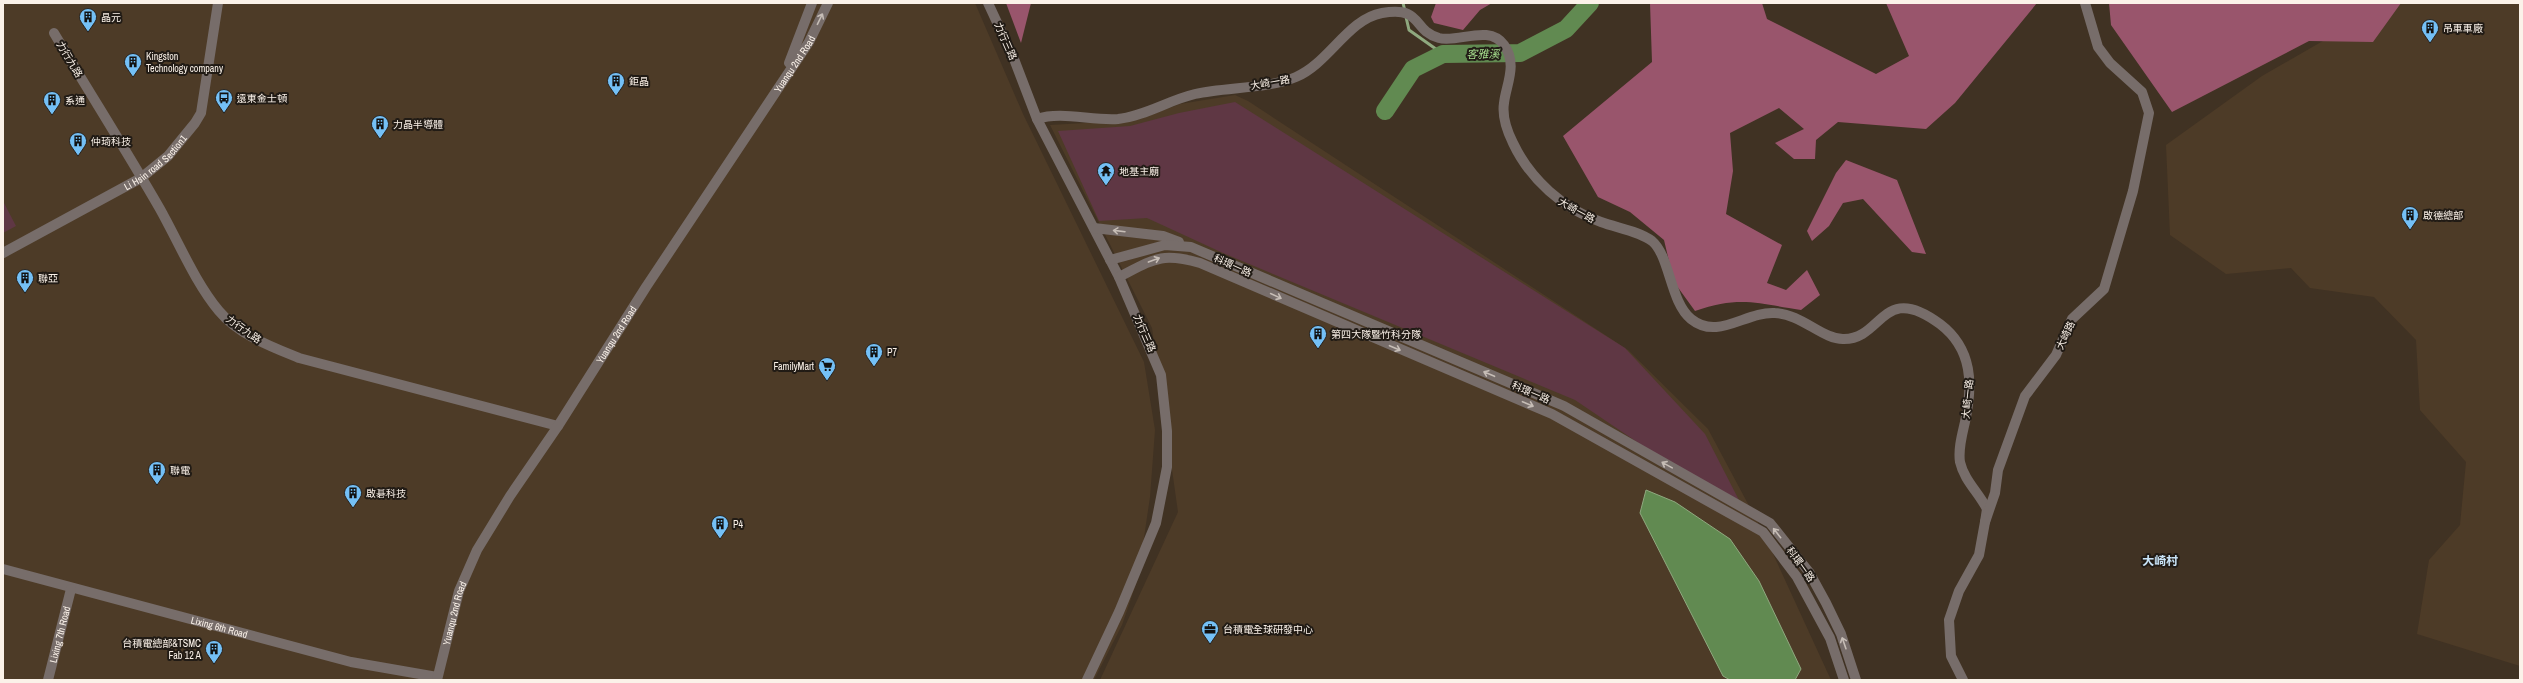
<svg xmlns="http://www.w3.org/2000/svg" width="2523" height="683" font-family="'Archivo Narrow','Noto Sans TC',sans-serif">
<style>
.built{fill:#4d3b27}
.green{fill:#5f3744}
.forest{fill:#99556c}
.water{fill:#618a51;stroke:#8fa97f}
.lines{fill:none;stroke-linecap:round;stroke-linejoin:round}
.stream{stroke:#8fa97f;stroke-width:3}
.river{stroke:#618a51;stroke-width:18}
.minor{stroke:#776d6a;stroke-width:10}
.tertiary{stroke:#776d6a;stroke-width:10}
.oneway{stroke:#c6bdb6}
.labels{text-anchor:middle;stroke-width:4;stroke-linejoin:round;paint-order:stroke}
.poi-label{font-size:10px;fill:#fbf2e9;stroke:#211b15;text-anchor:start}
.street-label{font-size:10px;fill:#fbf2e9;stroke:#211b15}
.water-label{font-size:11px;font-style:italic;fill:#a6df8e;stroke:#211b15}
.quarter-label{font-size:12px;font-weight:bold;fill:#c8e3f7;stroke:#211b15}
</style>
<rect width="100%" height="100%" fill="#403223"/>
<path class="built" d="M 3,3 L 975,3 L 1023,114 L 1144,362 L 1155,430 L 1150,497 L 1138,578 L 1122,625 L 1094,680 L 3,680 Z
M 2395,3 L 2520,3 L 2520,666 L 2417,634 L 2429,560 L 2460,525 L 2466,462 L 2420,410 L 2416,340 L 2374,297 L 2310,288 L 2291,268 L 2226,274 L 2170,235 L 2166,145 L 2262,76 L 2368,15 Z
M 1235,95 L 1248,101 L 1628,350 L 1708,429 L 1763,532 L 1831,680 L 1100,680 L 1178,512 L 1152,328 L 1050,125 L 1137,120 L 1180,104 Z"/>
<path class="green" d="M 1235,102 L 1625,348 L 1705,434 L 1742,506 L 1646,448 L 1575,400 L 1223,253 L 1147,218 L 1099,221 L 1058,131 L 1130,126 L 1179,113 Z
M 3,201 L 16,226 L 3,233 Z"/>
<path class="forest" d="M 1006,3 L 1031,3 L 1021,43 Z
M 1436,3 L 1492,3 L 1480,10 L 1463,30 L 1434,23 L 1431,17 Z
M 1650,3 L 1762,3 L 1767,19 L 1876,74 L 1909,56 L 1886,3 L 2037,3 L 1955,103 L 1926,129 L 1838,122 L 1816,140 L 1815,159 L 1794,159 L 1775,143 L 1804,129 L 1779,108 L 1730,133 L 1733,171 L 1726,214 L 1782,245 L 1767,283 L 1786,290 L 1807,270 L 1820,295 L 1801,310 C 1756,303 1739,296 1695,311 L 1674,282 L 1664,240 L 1630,212 L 1598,197 L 1563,136 L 1652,62 Z
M 2109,3 L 2401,3 L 2373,42 L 2309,41 L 2172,112 L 2111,25 Z
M 1846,160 L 1897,180 L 1926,254 L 1912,252 L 1863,199 L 1843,203 L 1829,226 L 1812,241 L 1807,231 L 1836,173 Z"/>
<path class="water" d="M 1646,490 L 1675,502 L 1730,539 L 1759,581 L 1801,669 L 1795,680 L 1730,680 L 1723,676 L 1640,513 Z"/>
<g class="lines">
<path class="stream" d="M 1403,3 L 1405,11
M 1406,17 L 1409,30 L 1443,54"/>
<path class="river" d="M 1385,111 L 1413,69 L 1443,54 L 1520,53 L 1566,29 L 1590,3"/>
<g class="minor">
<path d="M 54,33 C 89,92 126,150 160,209 C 179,243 195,282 219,311 C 239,335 272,347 299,358 L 558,426"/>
<path d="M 1037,119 C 1061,111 1092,121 1118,119 C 1145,116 1169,100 1195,94 C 1226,87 1268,89 1296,77 C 1329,63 1348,19 1382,13 C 1424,6 1411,30 1439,38 C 1459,43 1489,24 1504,45 C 1518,64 1506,85 1504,103 C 1502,116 1507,131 1513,143 C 1530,179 1563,209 1601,222 C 1617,228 1639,231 1652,241 C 1670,256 1670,302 1691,319 C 1718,341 1746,311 1775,313 C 1802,314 1823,340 1844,339 C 1883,339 1882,281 1940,324 C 1973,349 1973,385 1965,422 C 1962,435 1958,449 1960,462 C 1964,480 1979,493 1987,509 L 1985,522"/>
<path id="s1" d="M 3,253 L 141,178 L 168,156 L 195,123 L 201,113 L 218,3"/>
<path id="s2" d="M 3,569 L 351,662 L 437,677"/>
<path id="s3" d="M 48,680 L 71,589"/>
<path d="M 1963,680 L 1951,656 L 1949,620 L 1959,591 L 1979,555 L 1985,522 L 1995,493 L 1998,470 L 2025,396 L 2056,355 L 2072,319 L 2104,289 L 2133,191 L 2149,113 L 2142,92 L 2110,63 L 2098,47 L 2085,3"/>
</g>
<g class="tertiary">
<path d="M 988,3 L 1014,59 L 1037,119 L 1119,277 L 1161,375 L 1167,431 L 1167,467 L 1156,523 L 1119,612 L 1087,680"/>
<path d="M 789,63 L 812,3"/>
<path d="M 1094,228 L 1163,236 L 1179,242"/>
<path d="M 1110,260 L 1165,245 L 1191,247 L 1564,406 L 1770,523 L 1809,572 L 1826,603 L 1841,634 L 1856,680"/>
<path d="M 1119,277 C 1154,259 1161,252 1200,263 L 1552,414 L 1763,532 L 1797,577 L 1830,638 L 1844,680"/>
<path id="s4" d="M 437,680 L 459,591 L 477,550 L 510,496 L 558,426 L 646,287 L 809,42 L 828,3"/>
</g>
</g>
<defs><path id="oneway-shaft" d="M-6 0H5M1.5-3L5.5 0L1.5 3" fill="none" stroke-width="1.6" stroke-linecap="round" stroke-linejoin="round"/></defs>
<g class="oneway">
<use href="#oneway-shaft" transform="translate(820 19) rotate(-64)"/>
<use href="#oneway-shaft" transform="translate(1119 231) rotate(-173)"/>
<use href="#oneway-shaft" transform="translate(1154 260) rotate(-20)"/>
<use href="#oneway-shaft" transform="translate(1276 296) rotate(25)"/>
<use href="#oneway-shaft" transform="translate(1395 348) rotate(23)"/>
<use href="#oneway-shaft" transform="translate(1489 374) rotate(-157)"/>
<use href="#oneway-shaft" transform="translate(1528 404) rotate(23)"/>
<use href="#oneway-shaft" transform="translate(1667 465) rotate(-151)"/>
<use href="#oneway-shaft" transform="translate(1777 533) rotate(-128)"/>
<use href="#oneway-shaft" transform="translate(1844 643) rotate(-109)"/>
</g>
<defs>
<symbol id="building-pin" viewBox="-11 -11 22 30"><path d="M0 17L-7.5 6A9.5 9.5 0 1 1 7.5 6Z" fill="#74c0f6" stroke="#211b15"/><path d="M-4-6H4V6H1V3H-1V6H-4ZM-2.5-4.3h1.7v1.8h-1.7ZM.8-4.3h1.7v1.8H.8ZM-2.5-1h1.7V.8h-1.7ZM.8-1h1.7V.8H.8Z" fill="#111"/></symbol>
<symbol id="bus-pin" viewBox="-11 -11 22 30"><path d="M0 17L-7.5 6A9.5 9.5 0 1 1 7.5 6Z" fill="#74c0f6" stroke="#211b15"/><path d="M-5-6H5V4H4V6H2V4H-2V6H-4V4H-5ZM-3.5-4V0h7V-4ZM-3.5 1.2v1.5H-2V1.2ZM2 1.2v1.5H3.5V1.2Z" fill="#111"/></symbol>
<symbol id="temple-pin" viewBox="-11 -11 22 30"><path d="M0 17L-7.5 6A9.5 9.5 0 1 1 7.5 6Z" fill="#74c0f6" stroke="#211b15"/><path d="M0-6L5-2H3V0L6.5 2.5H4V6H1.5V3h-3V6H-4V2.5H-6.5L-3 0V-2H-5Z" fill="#111"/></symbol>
<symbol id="supermarket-pin" viewBox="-11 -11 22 30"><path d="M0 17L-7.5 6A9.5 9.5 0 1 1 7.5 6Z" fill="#74c0f6" stroke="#211b15"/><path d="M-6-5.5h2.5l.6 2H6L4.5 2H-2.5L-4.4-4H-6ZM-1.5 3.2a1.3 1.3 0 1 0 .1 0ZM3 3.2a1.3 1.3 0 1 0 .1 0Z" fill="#111"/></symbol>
<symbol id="office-pin" viewBox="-11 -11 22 30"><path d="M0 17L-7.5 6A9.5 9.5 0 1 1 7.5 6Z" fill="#74c0f6" stroke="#211b15"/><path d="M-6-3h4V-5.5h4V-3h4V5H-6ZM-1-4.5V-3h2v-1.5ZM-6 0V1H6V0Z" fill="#111"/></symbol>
</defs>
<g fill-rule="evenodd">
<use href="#building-pin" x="78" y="7" width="20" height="27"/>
<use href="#building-pin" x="2420" y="18" width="20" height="27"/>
<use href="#building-pin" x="123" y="52" width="20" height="27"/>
<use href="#building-pin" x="606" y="71" width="20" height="27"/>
<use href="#bus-pin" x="214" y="88" width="20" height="27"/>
<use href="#building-pin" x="42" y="90" width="20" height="27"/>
<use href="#building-pin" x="370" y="114" width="20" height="27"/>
<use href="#building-pin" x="68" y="131" width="20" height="27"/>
<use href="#temple-pin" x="1096" y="161" width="20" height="27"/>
<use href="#building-pin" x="2400" y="205" width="20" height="27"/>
<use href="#building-pin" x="15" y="268" width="20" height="27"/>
<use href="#building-pin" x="1308" y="324" width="20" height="27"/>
<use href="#building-pin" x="864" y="342" width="20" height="27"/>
<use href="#supermarket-pin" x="817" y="356" width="20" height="27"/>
<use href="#building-pin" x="147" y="460" width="20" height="27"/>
<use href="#building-pin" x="343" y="483" width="20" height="27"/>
<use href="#building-pin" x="710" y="514" width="20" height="27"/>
<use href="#office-pin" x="1200" y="619" width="20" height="27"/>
<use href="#building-pin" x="204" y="639" width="20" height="27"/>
</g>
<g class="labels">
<g class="poi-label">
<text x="101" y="21">晶元</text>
<text x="2443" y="32">吊車車廠</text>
<text x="146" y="60">Kingston<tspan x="146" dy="12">Technology company</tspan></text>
<text x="629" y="85">鉅晶</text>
<text x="237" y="102">遠東金士頓</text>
<text x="65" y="104">系通</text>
<text x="393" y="128">力晶半導體</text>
<text x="91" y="145">仲琦科技</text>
<text x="1119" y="175">地基主廟</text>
<text x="2423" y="219">啟德總部</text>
<text x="38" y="282">聯亞</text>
<text x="1331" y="338">第四大隊暨竹科分隊</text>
<text x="887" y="356">P7</text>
<text x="814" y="370" text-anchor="end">FamilyMart</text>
<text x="170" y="474">聯電</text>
<text x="366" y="497">啟碁科技</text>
<text x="733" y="528">P4</text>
<text x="1223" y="633">台積電全球研發中心</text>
<text x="201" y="647" text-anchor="end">台積電總部&amp;TSMC<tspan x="201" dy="12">Fab 12 A</tspan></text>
</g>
<g class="street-label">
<text transform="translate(1006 41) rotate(66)" y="4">力行三路</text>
<text transform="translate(70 59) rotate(59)" y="4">力行九路</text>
<text dy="4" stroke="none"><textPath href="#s4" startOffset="717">Yuanqu 2nd Road</textPath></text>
<text transform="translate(1270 82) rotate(-10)" y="4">大崎一路</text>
<text dy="4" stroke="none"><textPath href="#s1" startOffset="178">Li Hsin road Section1</textPath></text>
<text transform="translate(1577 210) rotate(29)" y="4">大崎一路</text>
<text transform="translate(1233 265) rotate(24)" y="4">科環一路</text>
<text transform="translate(244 329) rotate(35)" y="4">力行九路</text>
<text transform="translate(1145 333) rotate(66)" y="4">力行三路</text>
<text dy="4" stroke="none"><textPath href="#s4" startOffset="393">Yuanqu 2nd Road</textPath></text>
<text transform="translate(2065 335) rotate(-65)" y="4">大崎路</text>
<text transform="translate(1531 392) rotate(23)" y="4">科環一路</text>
<text transform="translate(1967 399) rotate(-84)" y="4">大崎一路</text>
<text transform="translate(1801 564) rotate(54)" y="4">科環一路</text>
<text dy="4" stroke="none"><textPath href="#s4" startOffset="69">Yuanqu 2nd Road</textPath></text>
<text dy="4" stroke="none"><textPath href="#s2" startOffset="224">Lixing 6th Road</textPath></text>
<text dy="4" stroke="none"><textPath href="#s3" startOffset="47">Lixing 7th Road</textPath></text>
</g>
<g class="water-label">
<text transform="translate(1483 54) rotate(-1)" y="4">客雅溪</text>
</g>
<g class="quarter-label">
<text x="2160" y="565">大崎村</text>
</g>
</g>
<rect width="2523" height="683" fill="none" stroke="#fbf2e9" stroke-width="8"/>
</svg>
